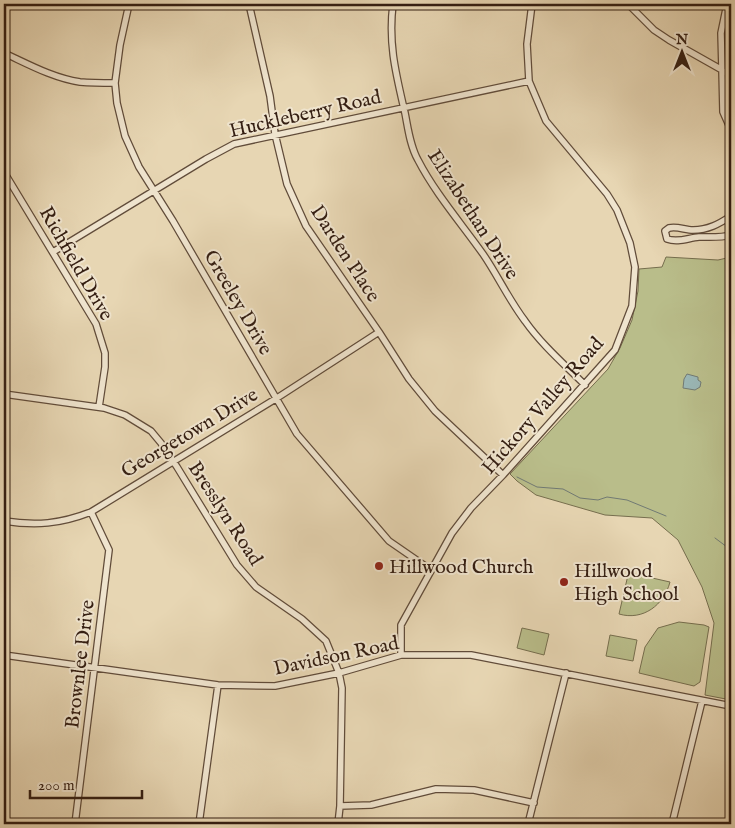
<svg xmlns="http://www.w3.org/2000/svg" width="735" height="828" font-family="'IM FELL English',serif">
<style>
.green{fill:#b9bd8a;stroke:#766e4e}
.water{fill:#9ab7b6;stroke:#717a74}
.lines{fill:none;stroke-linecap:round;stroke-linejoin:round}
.stream{stroke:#717a74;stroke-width:1}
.minor-casing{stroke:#614c3a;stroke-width:8}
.minor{stroke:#efe4ce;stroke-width:5.5}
.poi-dot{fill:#8f2418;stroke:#efe4ce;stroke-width:2}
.labels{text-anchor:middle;stroke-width:4;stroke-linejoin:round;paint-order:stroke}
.street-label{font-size:20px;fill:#341e12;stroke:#efe4ce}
.poi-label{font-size:20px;fill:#341e12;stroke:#efe4ce;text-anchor:start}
</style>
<rect width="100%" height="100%" fill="#e7d6b3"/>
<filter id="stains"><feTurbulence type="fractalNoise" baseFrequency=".004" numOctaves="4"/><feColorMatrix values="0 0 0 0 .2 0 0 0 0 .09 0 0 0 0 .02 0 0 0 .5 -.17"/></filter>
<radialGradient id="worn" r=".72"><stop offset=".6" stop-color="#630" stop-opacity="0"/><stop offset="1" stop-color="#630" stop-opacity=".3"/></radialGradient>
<path class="green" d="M 666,257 L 718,260 L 731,257 L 731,700 L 705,695 L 714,623 L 702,587 L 678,540 L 652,518 L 605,515 L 536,495 L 517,481 L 510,474 L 608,369 L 620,348 L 632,320 L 638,291 L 639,269 L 662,267 Z
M 630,573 L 670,582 C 664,605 643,621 619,614 L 628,575 Z
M 679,622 L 704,625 L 709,627 L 700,682 L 694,686 L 639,673 L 645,647 L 658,628 Z
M 522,628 L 549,634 L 544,655 L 517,648 Z
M 610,635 L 637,640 L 633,661 L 606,656 Z"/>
<path class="water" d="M 687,374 L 698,377 L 698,380 L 701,382 L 700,387 L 695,390 L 683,388 L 684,379 Z"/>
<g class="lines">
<path class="stream" d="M 517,477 L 537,487 L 563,489 L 580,498 L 598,500 L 607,497 L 627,500 L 666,516
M 715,538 L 731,550"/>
<defs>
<path id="minor" d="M 129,4 L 120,45 L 115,83 L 117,103 L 125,136 L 139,167 L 173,221 L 297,434 L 389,541 L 431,570
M 249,4 L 270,96 L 275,134 L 287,184 L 306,226 L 379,332 L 409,379 L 435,411 L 503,475
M 393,4 C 388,44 396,74 405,113 C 408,128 410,146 418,160 C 435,193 461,223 483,254 C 498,276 509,300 525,321 C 542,345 564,364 585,385
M 628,4 L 654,30 L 669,40 L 731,75
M 727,4 L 721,33 L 722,70 L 723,112 L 731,130
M 4,53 C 28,64 53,78 80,82 C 92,83 104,83 115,83
M 4,172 L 96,324 L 105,353 L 105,367 L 99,407
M 731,216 C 719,224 708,230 693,230 C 685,230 677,226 669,228 L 665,231 L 667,239 C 678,243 688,238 699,237 C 710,237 720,238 731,235
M 53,252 L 206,159 L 234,144 L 529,81
M 4,394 L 104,408 L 125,415 L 151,431 L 161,443 L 177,467 L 237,565 L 256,587 L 302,619 L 326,641 L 339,673 L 342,688 L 340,806 L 338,824
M 4,521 C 36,526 60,524 91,512 L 277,398 L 379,332
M 4,655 L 218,685 L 275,686 L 339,673 L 401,655 L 471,655 L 731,706
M 401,655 L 401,625 L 452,533 L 471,508 L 503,475 L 615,350 L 632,306 L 635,267 L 630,243 L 617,210 L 607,194 L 546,121 L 529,81 L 527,44 L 532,4
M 340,806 L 371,805 L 436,789 L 474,790 L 534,803
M 75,824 L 109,550 L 91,512
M 199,824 L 218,685
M 528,824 L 566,673
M 672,824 L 702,701"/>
</defs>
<use href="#minor" class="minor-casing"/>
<use href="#minor" class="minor"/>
</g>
<g class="poi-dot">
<circle cx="379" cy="566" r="5"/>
<circle cx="564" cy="582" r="5"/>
</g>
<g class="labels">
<g class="street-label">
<text transform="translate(305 113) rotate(-13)" y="7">Huckleberry Road</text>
<text transform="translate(474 214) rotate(57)" y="7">Elizabethan Drive</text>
<text transform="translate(346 253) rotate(57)" y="7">Darden Place</text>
<text transform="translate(77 263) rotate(60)" y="7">Richfield Drive</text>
<text transform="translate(239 302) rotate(60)" y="7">Greeley Drive</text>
<text transform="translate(542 405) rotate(-49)" y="7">Hickory Valley Road</text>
<text transform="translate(189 432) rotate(-31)" y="7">Georgetown Drive</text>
<text transform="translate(226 513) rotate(57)" y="7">Bresslyn Road</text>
<text transform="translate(336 655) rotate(-12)" y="7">Davidson Road</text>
<text transform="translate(79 664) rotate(-83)" y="7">Brownlee Drive</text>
</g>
<g class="poi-label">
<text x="389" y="573">Hillwood Church</text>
<text x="574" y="577">Hillwood<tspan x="574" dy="23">High School</tspan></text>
</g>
</g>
<rect width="735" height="828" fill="none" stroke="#e7d6b3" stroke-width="20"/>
<rect x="5" y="5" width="725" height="818" fill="none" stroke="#341e12" stroke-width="2.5"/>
<rect x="10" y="10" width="715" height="808" fill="none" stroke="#341e12"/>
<g transform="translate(682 52)" stroke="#efe4ce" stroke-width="4" paint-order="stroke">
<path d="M0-4L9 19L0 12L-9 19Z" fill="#341e12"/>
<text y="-8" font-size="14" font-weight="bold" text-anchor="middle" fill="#341e12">N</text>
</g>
<path d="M30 790v8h112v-8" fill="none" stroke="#341e12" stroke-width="2.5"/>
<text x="38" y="790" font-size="15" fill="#341e12" stroke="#efe4ce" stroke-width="4" paint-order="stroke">200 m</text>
<rect width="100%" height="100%" filter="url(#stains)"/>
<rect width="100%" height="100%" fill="url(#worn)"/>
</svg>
